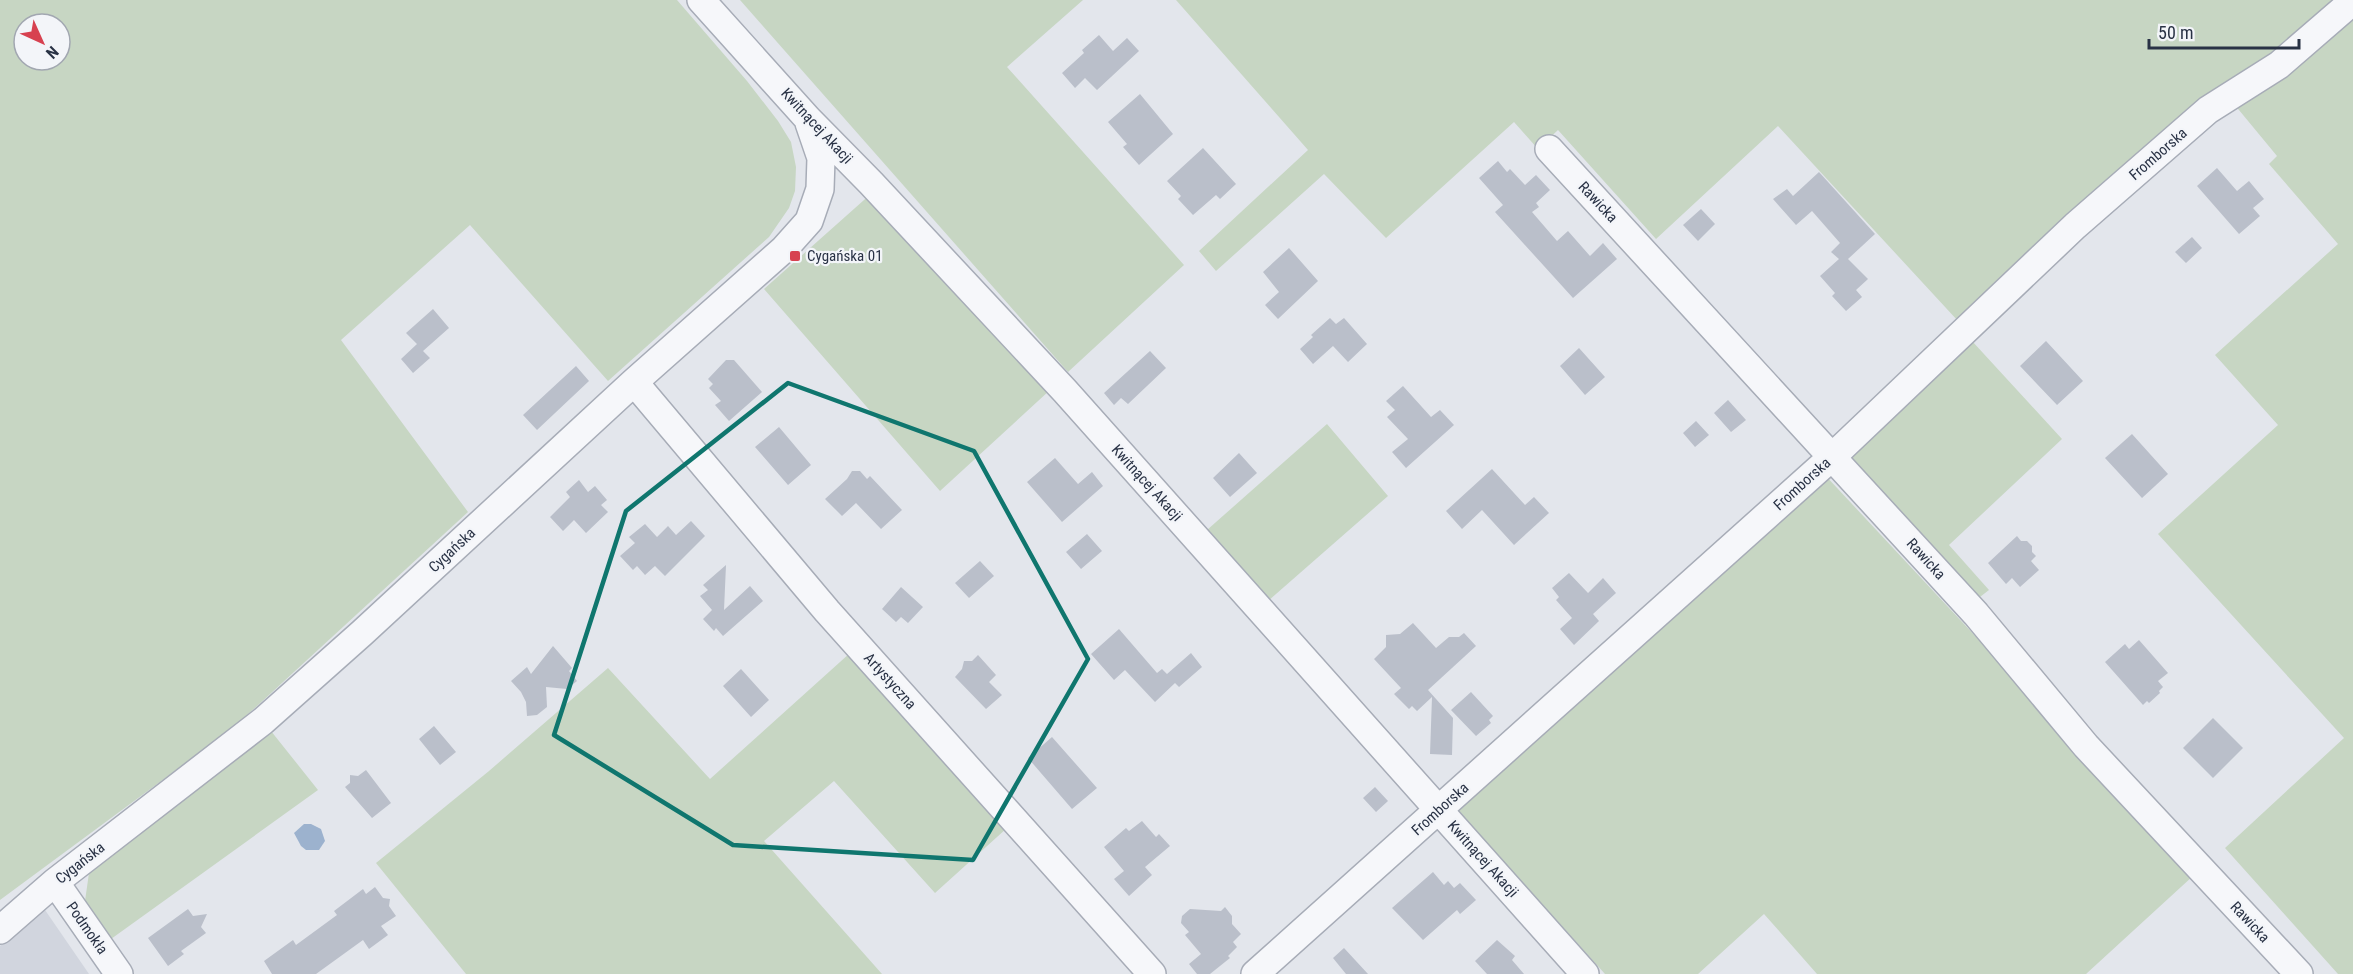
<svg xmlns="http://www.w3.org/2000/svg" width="2353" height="974" font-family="'Roboto Condensed',sans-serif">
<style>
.built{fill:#d1d5de}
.green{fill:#c7d6c3;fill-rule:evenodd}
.water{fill:#9cb2ce}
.building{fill:#babfca}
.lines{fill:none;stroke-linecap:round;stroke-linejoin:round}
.minor-casing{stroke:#a7acb7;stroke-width:30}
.minor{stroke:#f6f7fa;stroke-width:27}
.marked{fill:none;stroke:#0f766e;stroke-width:4.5;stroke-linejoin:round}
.poi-dot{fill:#d74150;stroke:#f3f5f9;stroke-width:2}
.labels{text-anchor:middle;stroke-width:4.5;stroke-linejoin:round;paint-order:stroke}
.street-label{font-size:15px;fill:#293245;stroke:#f3f5f9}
.poi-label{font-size:15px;fill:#293245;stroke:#f3f5f9;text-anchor:start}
</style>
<rect width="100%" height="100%" fill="#e3e6ec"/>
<path class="built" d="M 45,910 L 89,974 L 0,974 L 0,946 Z"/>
<path class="green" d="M 0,0 L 677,0 L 747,81 L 778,121 L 791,142 L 796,167 L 795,191 L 789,208 L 769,237 L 608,381 L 470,225 L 341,340 L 468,512 L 233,728 L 0,900 ZM 24,24 L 60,24 L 60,60 L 24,60 Z
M 740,0 L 1083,0 L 1007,67 L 1184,265 L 1068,372 Z
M 1176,0 L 2339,0 L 1958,321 L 1778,126 L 1656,239 L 1558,130 L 1538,149 L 1514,122 L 1386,238 L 1324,174 L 1216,271 L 1199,251 L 1308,150 Z
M 2353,10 L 2353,974 L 2338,974 L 2225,848 L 2344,738 L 2158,534 L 2278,425 L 2215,355 L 2338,244 L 2269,164 L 2277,156 L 2234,104 Z
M 873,192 L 1050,390 L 940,491 L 764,289 Z
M 1972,341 L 2062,439 L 1949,545 L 1989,590 L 1976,600 L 1848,455 Z
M 1327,424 L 1388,496 L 1269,600 L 1207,530 Z
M 1824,474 L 2006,669 L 2193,876 L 2086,974 L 1817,974 L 1764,914 L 1698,974 L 1605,974 L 1456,809 Z
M 850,653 L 1007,828 L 935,893 L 834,781 L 764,841 L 882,974 L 466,974 L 376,863 L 489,771 L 608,668 L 710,779 Z
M 271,731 L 318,790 L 111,939 L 85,901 L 89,873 Z"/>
<path class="water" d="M 304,824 L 311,824 L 321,829 L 325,841 L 319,850 L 306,850 L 301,846 L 294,833 Z"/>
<path class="building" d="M 1099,35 L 1113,51 L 1127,38 L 1139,51 L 1097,90 L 1085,78 L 1075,88 L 1062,73 L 1084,53 L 1082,50 Z
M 1140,94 L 1173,134 L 1139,165 L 1123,147 L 1127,144 L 1108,122 Z
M 1203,148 L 1236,184 L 1220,199 L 1216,195 L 1193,215 L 1178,199 L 1181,196 L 1167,181 Z
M 1498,161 L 1507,172 L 1510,169 L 1525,185 L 1536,175 L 1550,190 L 1536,203 L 1539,207 L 1532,212 L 1557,241 L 1568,231 L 1590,256 L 1603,243 L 1617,259 L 1573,298 L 1495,212 L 1503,205 L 1479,178 Z
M 2217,168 L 2237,191 L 2249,181 L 2264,199 L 2253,208 L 2260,216 L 2239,234 L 2197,186 Z
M 1819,172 L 1875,234 L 1848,259 L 1868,279 L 1856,290 L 1862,297 L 1846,311 L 1832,296 L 1835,293 L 1820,276 L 1839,259 L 1831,252 L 1840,243 L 1812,211 L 1796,225 L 1773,199 L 1787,189 L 1793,196 Z
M 1701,209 L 1715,224 L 1698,241 L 1683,225 Z
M 2192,237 L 2202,248 L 2186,263 L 2175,252 Z
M 1289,248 L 1318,281 L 1278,319 L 1265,305 L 1279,292 L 1263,272 Z
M 433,309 L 449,328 L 423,351 L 430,358 L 413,373 L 401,359 L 417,344 L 406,333 Z
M 1330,318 L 1336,324 L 1344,318 L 1367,344 L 1348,362 L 1333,346 L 1313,364 L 1300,349 L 1313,337 L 1311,335 Z
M 2046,341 L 2083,381 L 2057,405 L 2020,366 Z
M 1579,348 L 1605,377 L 1585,395 L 1560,366 Z
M 1150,351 L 1166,368 L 1128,404 L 1121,398 L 1114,405 L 1104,393 Z
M 726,360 L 734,360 L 762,392 L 729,421 L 715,405 L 721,401 L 709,388 L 713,384 L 708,379 Z
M 576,366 L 589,381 L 537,430 L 523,415 Z
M 1403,386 L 1431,417 L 1440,410 L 1454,425 L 1406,468 L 1392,452 L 1408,439 L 1387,417 L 1395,410 L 1386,401 Z
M 1728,400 L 1746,420 L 1731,432 L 1714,413 Z
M 1696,421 L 1709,435 L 1695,447 L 1683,433 Z
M 779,427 L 811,465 L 788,485 L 755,447 Z
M 2132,434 L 2168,474 L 2142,498 L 2105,458 Z
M 1239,453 L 1257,473 L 1230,497 L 1213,478 Z
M 1055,458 L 1078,484 L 1092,472 L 1103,486 L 1062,522 L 1027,482 Z
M 1492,469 L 1525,505 L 1534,497 L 1549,513 L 1514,545 L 1482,510 L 1462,529 L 1446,511 Z
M 852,471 L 860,471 L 867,479 L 870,476 L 902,510 L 881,529 L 856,503 L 842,516 L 825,499 L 847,479 Z
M 579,480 L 588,492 L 595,486 L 607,500 L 601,505 L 608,512 L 586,533 L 574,520 L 563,531 L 550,517 L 570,497 L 566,492 Z
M 691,521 L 705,536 L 665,576 L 655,566 L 645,575 L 637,566 L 633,570 L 620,556 L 635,543 L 629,537 L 645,524 L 657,537 L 668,526 L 676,535 Z
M 1087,534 L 1102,551 L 1081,569 L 1066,552 Z
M 2017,536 L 2021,541 L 2027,541 L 2032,546 L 2032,552 L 2036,556 L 2031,561 L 2039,570 L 2020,587 L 2012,578 L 2006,584 L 1988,563 Z
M 980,561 L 994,576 L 969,598 L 955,583 Z
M 726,565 L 724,610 L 750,586 L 763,601 L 723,636 L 716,628 L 714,631 L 703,619 L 712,610 L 700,596 L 708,590 L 703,585 Z
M 1569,573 L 1588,593 L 1603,578 L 1616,593 L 1593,614 L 1599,621 L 1574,645 L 1560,629 L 1572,618 L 1556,600 L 1559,597 L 1552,588 Z
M 901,587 L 923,607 L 908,623 L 901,617 L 896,622 L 882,609 Z
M 1413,623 L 1436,648 L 1449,637 L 1459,637 L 1464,633 L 1476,646 L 1428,690 L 1453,718 L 1452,755 L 1430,754 L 1432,697 L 1417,711 L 1412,706 L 1409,709 L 1394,694 L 1401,688 L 1374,659 L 1386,647 L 1386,635 L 1400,634 Z
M 1119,629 L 1157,673 L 1162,669 L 1167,674 L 1191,653 L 1202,667 L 1179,687 L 1175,683 L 1155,702 L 1125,670 L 1114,680 L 1091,654 Z
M 2139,640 L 2168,673 L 2158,681 L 2163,687 L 2159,691 L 2160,693 L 2149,703 L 2147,701 L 2143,705 L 2105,662 L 2125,644 L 2129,649 Z
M 553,646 L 572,668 L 569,671 L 577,681 L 567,689 L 546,687 L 547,707 L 537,715 L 527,716 L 526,702 L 521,692 L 511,681 L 527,667 L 531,674 Z
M 978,655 L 996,675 L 989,682 L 1002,695 L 986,709 L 955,677 L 962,669 L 964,661 L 972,661 Z
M 741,669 L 769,700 L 751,717 L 723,686 Z
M 1471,692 L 1493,716 L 1489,720 L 1491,723 L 1476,736 L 1451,710 Z
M 2213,718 L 2243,748 L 2213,778 L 2183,748 Z
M 434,726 L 456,752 L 440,765 L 419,739 Z
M 1052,737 L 1097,788 L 1072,809 L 1028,758 Z
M 366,770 L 391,803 L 372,818 L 345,787 L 350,783 L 350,775 L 358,776 Z
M 1375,787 L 1388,801 L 1376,812 L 1363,798 Z
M 1142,821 L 1156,837 L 1159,834 L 1170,846 L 1145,867 L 1152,875 L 1129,896 L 1114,879 L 1124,871 L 1104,847 L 1126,828 L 1129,831 Z
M 1433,872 L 1444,885 L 1448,881 L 1454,888 L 1460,883 L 1476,900 L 1460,914 L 1457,910 L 1423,940 L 1392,908 Z
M 375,887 L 383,898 L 390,899 L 389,906 L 396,916 L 381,926 L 388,935 L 369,949 L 363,940 L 316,974 L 272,974 L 264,961 L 293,940 L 296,945 L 337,915 L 334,911 L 363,889 L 366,894 Z
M 1225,907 L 1232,916 L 1232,924 L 1241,934 L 1233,942 L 1237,947 L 1228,956 L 1230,958 L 1210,974 L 1197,974 L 1189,964 L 1201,954 L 1185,935 L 1189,932 L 1181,923 L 1182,916 L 1190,909 L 1221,911 Z
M 188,909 L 193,916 L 207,914 L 201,927 L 206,933 L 181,951 L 184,954 L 168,966 L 148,938 Z
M 1497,940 L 1515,956 L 1512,960 L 1524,974 L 1487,974 L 1475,961 Z
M 1344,948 L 1368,974 L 1346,974 L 1333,958 Z"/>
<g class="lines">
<defs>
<path id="minor" d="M 701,0 L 808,119 L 871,183 L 1065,391 L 1585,974
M 1549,149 L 1976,614 L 2086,746 L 2299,974
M 634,382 L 827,611 L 1152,974
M 55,882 L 119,974
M 0,930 L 55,882 L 263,721 L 362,633 L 634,382 L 784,249 L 809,221 L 820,189 L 821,158 L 809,123
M 1255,974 L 1832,457 L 2075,226 L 2208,110 L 2279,65 L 2353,1"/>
</defs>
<use href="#minor" class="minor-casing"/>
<use href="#minor" class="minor"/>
</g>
<path class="marked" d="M 788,383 L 974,451 L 1088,659 L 973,860 L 733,845 L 554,735 L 626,511 Z"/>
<rect class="poi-dot" x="789" y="250" width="12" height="12" rx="3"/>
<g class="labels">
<g class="street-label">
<text transform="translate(817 126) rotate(47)" y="5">Kwitnącej Akacji</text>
<text transform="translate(2158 154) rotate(-41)" y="5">Fromborska</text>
<text transform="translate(1598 202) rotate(47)" y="5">Rawicka</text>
<text transform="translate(1147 483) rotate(48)" y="5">Kwitnącej Akacji</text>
<text transform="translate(1802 484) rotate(-42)" y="5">Fromborska</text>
<text transform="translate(452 550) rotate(-43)" y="5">Cygańska</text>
<text transform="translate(1926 559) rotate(48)" y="5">Rawicka</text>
<text transform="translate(890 681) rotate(48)" y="5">Artystyczna</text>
<text transform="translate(1440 809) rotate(-42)" y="5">Fromborska</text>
<text transform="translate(1483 859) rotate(48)" y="5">Kwitnącej Akacji</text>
<text transform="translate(80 863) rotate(-38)" y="5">Cygańska</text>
<text transform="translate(2250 922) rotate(47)" y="5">Rawicka</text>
<text transform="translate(87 928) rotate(55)" y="5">Podmokła</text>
</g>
<g class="poi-label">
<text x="807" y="261">Cygańska 01</text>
</g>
</g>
<g transform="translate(42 42) rotate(135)"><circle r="28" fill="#f3f5f9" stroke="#a2a7b1" stroke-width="1.5"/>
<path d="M0-4.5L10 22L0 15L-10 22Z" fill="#d74150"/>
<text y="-9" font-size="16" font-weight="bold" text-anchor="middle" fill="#293245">N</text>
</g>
<path d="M2149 39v9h150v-9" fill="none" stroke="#293245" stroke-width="3"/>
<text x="2158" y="39" font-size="18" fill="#293245" stroke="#f3f5f9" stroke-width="4.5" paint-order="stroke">50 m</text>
</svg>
